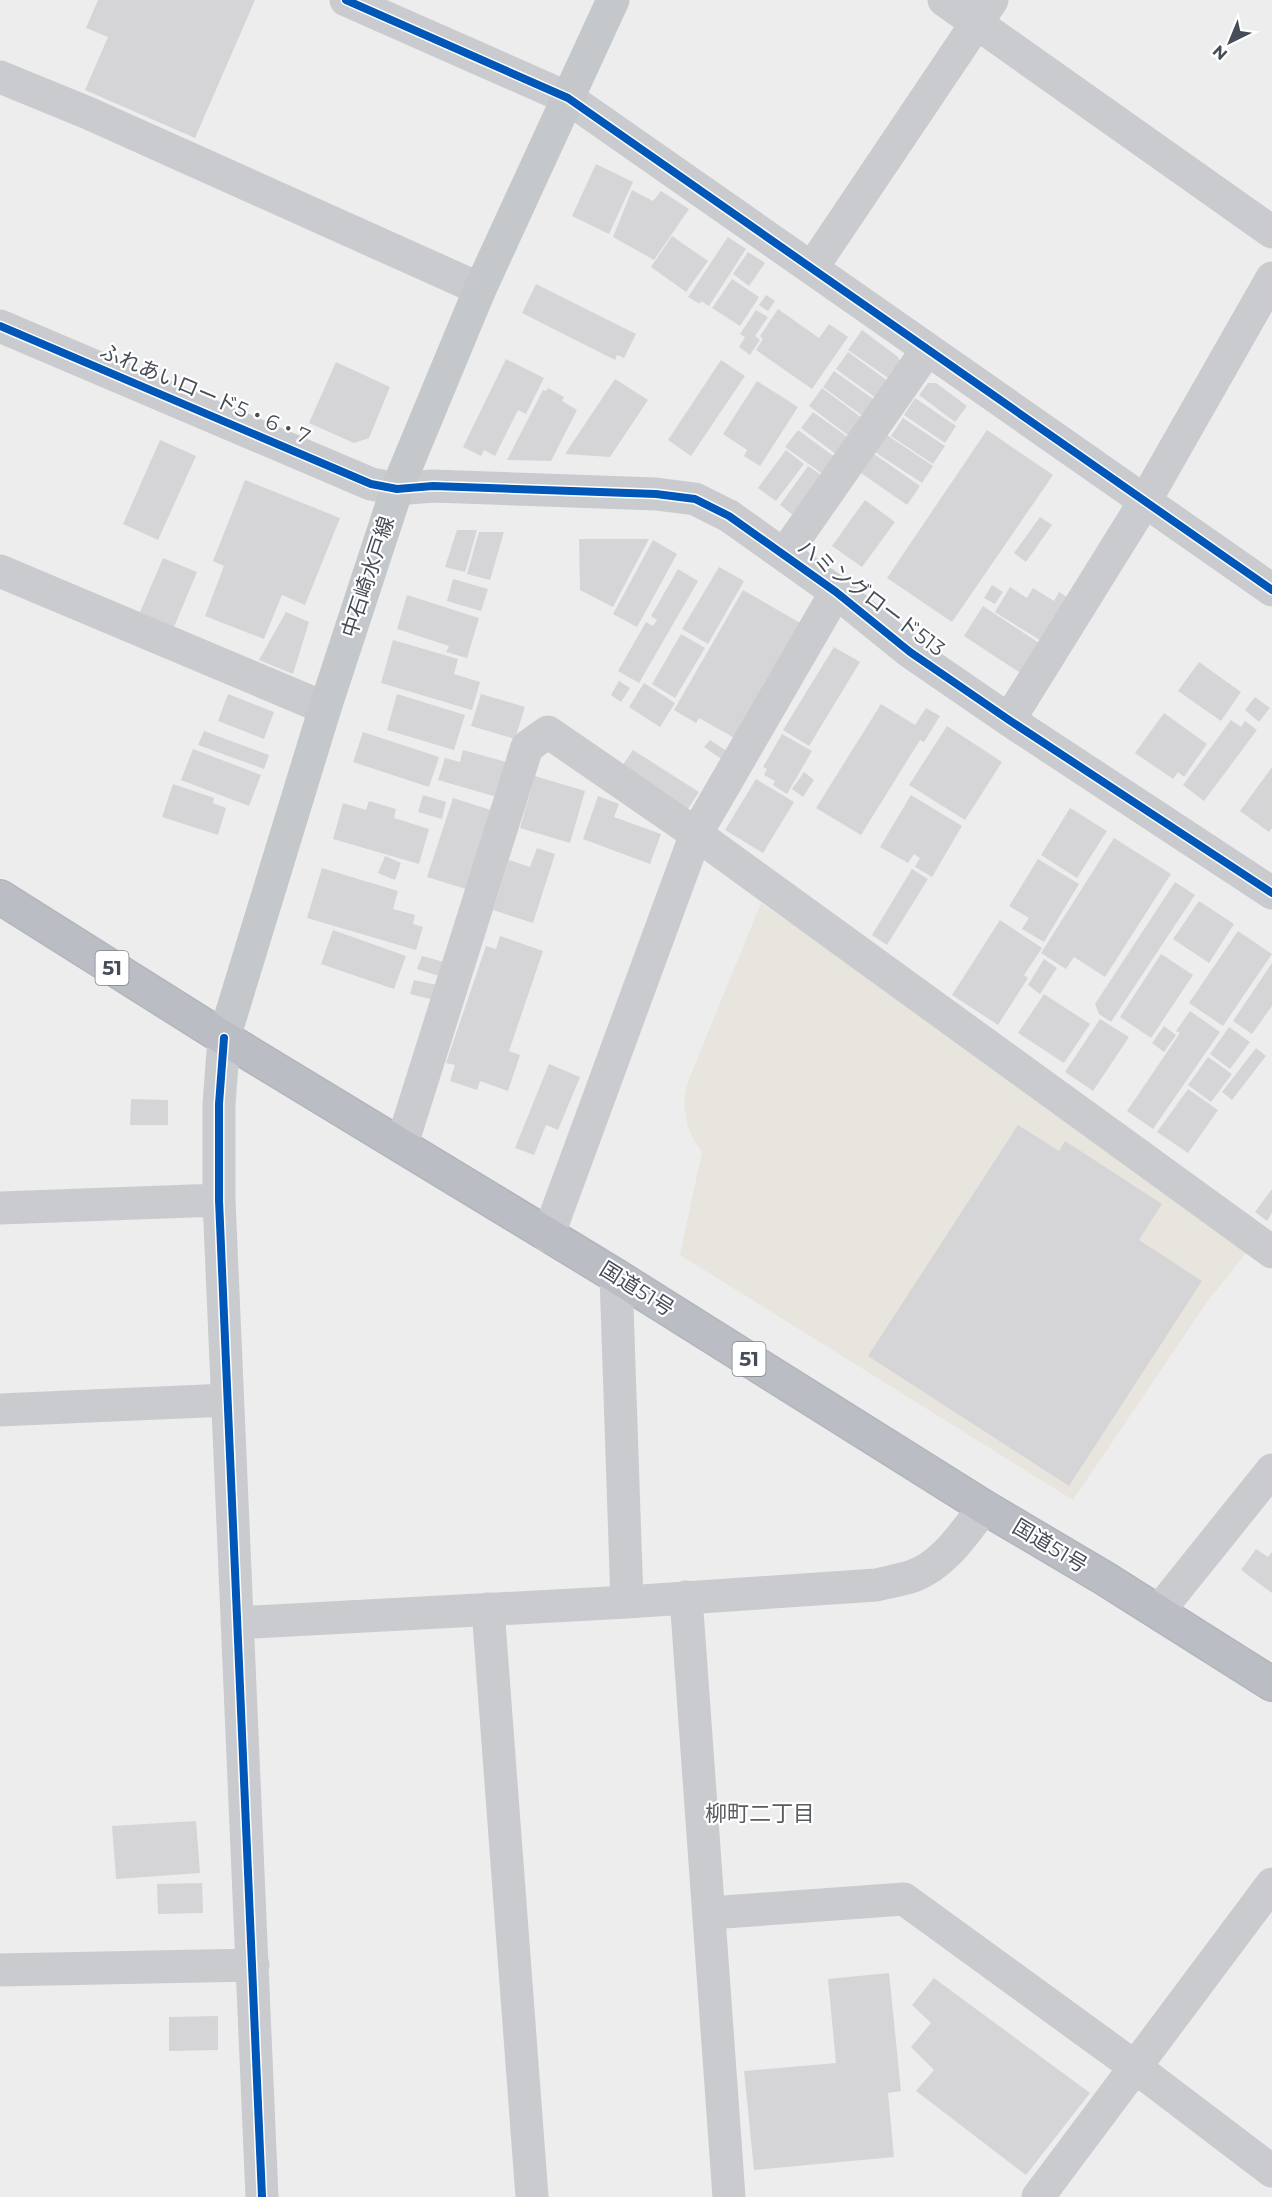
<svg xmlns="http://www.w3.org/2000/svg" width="1272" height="2197" font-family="Montserrat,'Noto Sans JP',sans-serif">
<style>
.commercial{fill:#e7e5dd}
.building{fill:#d5d5d7}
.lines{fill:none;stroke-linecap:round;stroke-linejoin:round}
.highway-casing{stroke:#b3b5bc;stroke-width:36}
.minor{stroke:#c9cbce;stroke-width:33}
.major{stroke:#c5c8ca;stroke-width:33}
.highway{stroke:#babdc3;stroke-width:33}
.cycleway-casing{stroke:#fff;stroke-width:11}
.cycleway{stroke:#0057b8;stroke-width:8}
.labels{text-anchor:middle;stroke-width:4.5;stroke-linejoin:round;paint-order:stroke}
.shield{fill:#fff;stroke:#7e828a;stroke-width:1.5}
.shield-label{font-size:20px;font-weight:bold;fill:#464d58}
.street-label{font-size:21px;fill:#464d58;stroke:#fff}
.neighbourhood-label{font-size:22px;fill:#595c60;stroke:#fff}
</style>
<rect width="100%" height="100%" fill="#eeeded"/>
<path class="commercial" d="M 761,903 L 981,1052 L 1247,1252 L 1207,1302 L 1073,1500 L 680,1255 L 702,1152 L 694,1140 L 688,1127 L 684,1104 L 685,1093 L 689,1079 Z"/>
<path class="building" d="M 98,0 L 255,0 L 195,138 L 85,90 L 108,37 L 86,28 Z
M 596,164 L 633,182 L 609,234 L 572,216 Z
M 632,190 L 653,201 L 661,191 L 689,209 L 654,260 L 613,237 Z
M 672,236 L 708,261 L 686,292 L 651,267 Z
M 728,237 L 746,249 L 709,306 L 701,301 L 700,304 L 688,297 Z
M 748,252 L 765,263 L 749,286 L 733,274 Z
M 732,279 L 759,297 L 740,326 L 712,308 Z
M 536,284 L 636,334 L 624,358 L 617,355 L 615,360 L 522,313 Z
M 766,295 L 775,301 L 768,311 L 759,305 Z
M 778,309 L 819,338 L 829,324 L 848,337 L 812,389 L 756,350 L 763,339 L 760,336 Z
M 756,310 L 768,317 L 755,336 L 760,340 L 750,355 L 739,347 L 745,337 L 740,334 Z
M 862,330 L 898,357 L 904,369 L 894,382 L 848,350 Z
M 848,352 L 892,384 L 880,401 L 836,369 Z
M 506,359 L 544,378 L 526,414 L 518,410 L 495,456 L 484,450 L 481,456 L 463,447 Z
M 721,360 L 745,376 L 691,456 L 668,440 Z
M 336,362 L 390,387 L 369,438 L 354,443 L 309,423 Z
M 834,371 L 879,403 L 867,419 L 823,387 Z
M 615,379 L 648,400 L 610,457 L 565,454 Z
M 757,381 L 798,407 L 760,466 L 744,456 L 747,450 L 723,434 Z
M 928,383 L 936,383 L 967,406 L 955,422 L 919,395 Z
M 548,388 L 564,397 L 562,401 L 577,410 L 551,461 L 507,460 L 543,390 L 546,391 Z
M 822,388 L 866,421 L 853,439 L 809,406 Z
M 915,398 L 956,426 L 945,443 L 904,415 Z
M 813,412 L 853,441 L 841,458 L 801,428 Z
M 903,418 L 945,446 L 933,464 L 891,436 Z
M 798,430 L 839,460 L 827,477 L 785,447 Z
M 987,430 L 1053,475 L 952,622 L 887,578 Z
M 887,435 L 933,466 L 922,483 L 875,452 Z
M 160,440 L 196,456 L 158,540 L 123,524 Z
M 786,450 L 804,464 L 776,501 L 758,488 Z
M 874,454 L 920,486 L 907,505 L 861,473 Z
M 808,466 L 827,479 L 798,519 L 780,505 Z
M 245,480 L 340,518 L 305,605 L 282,595 L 264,639 L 205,616 L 224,566 L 213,561 Z
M 865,500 L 895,522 L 862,567 L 832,546 Z
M 1040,517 L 1052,525 L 1026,562 L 1014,553 Z
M 457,530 L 477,530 L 465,572 L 445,567 Z
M 479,532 L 504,532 L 490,580 L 467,574 Z
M 579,539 L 649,539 L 613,607 L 580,590 Z
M 653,540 L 677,554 L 637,627 L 613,614 Z
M 163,558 L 197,572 L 174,627 L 140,612 Z
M 719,567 L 744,581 L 708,644 L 682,629 Z
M 678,569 L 698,581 L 639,683 L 618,671 L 646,622 L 653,626 L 657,620 L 651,616 Z
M 453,579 L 488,589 L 481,611 L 447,601 Z
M 992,585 L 1003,592 L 995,604 L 984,598 Z
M 1010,587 L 1027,598 L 1033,588 L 1054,601 L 1059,592 L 1070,599 L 1043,642 L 995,612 Z
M 743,590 L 802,624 L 736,739 L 699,718 L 696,723 L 674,710 Z
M 407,595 L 479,618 L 467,658 L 446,652 L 449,646 L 397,629 Z
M 983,606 L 1042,645 L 1022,674 L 964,636 Z
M 286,612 L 309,622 L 293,674 L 259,660 Z
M 681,634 L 705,648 L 675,698 L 652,684 Z
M 393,640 L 458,659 L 454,674 L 480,682 L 472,710 L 381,683 Z
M 834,647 L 860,662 L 809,746 L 783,730 Z
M 1199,662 L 1241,692 L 1221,721 L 1178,691 Z
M 619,681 L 630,688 L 621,702 L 611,695 Z
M 644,683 L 675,703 L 660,727 L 629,707 Z
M 228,694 L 274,712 L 264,739 L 218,721 Z
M 397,694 L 465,715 L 454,750 L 387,730 Z
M 481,694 L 525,707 L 515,739 L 471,726 Z
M 1255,697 L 1270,708 L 1259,722 L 1245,710 Z
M 881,704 L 915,725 L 926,708 L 940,716 L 924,742 L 920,740 L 861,835 L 816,808 Z
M 1164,713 L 1207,744 L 1184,777 L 1178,772 L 1173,779 L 1135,753 Z
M 1231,720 L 1241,727 L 1245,721 L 1257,730 L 1204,801 L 1183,785 Z
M 947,726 L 1002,762 L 965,820 L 909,785 Z
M 204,731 L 269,755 L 264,769 L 198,745 Z
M 363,732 L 439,757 L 429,787 L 353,762 Z
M 782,734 L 812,751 L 787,794 L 773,785 L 775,781 L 764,775 L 767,769 L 763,767 Z
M 710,740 L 728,752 L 723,760 L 704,747 Z
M 193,749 L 261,775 L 249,806 L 181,780 Z
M 463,750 L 506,762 L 497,797 L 438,780 L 445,758 L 460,762 Z
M 633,750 L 699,792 L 686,812 L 620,769 Z
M 1272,767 L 1272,828 L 1269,832 L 1240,811 Z
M 804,772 L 814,780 L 803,797 L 792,789 Z
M 535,776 L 585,791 L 570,843 L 520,828 Z
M 756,779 L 794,802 L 763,853 L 725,830 Z
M 173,784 L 214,798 L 213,803 L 226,808 L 218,835 L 162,817 Z
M 423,795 L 446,802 L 442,819 L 418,812 Z
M 911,795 L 962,826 L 932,877 L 915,867 L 920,858 L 914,854 L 908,863 L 880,847 Z
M 598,796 L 619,804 L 614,817 L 661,834 L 650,864 L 583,839 Z
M 453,798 L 494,811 L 469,890 L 427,877 Z
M 369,801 L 396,809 L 394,818 L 429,829 L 419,864 L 333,839 L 343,803 L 366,810 Z
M 1070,808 L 1107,831 L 1077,878 L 1041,855 Z
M 1114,838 L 1171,874 L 1105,977 L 1074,957 L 1066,969 L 1041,953 Z
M 537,848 L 555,854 L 533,923 L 493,910 L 509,860 L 530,867 Z
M 385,856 L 401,863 L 395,880 L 378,873 Z
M 1038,859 L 1079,884 L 1044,942 L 1022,929 L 1029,918 L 1009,906 Z
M 322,868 L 398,891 L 393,909 L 415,915 L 413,924 L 423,927 L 416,950 L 307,918 Z
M 912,869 L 928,879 L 887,945 L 872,935 Z
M 1175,882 L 1195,895 L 1111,1022 L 1099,1014 L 1095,1004 Z
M 1199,901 L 1234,924 L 1209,963 L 1173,939 Z
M 1000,920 L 1042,948 L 1024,975 L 1028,978 L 998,1025 L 952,995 Z
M 333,930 L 406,956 L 394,989 L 321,964 Z
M 1238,931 L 1272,954 L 1223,1026 L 1189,1003 Z
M 500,936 L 543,951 L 509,1051 L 520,1055 L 508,1091 L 480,1081 L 477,1090 L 450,1081 L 455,1065 L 446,1063 L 486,946 L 496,949 Z
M 1161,954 L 1193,975 L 1151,1038 L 1120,1017 Z
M 422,956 L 444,962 L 439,976 L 417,969 Z
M 1044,959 L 1057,968 L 1040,994 L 1028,985 Z
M 1272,963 L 1272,1006 L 1252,1034 L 1233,1021 Z
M 414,980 L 437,985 L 434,1000 L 410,994 Z
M 1044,994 L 1090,1024 L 1064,1063 L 1018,1033 Z
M 1190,1011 L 1220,1032 L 1153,1129 L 1127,1111 L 1180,1033 L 1176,1031 Z
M 1100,1019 L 1129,1037 L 1093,1091 L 1065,1072 Z
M 1164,1026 L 1176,1035 L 1164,1052 L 1152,1043 Z
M 1229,1027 L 1250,1042 L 1230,1069 L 1210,1054 Z
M 1256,1048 L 1266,1056 L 1232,1100 L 1222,1092 Z
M 1208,1057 L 1232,1074 L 1211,1102 L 1188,1085 Z
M 549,1064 L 580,1077 L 558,1130 L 546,1125 L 534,1155 L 515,1148 Z
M 1188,1089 L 1218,1110 L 1188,1153 L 1157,1132 Z
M 131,1099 L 168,1100 L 168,1125 L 130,1125 Z
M 1018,1125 L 1059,1151 L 1065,1141 L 1162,1204 L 1139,1240 L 1202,1281 L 1069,1486 L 868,1356 Z
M 1272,1189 L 1272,1213 L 1267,1221 L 1255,1212 Z
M 1256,1549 L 1268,1557 L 1272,1552 L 1272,1593 L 1241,1570 Z
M 196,1821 L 200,1873 L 116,1879 L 112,1826 Z
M 202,1883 L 203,1913 L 158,1914 L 157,1884 Z
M 889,1973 L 901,2091 L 888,2093 L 894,2157 L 754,2170 L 744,2071 L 836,2063 L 828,1979 Z
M 934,1978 L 1090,2093 L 1026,2175 L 916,2091 L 934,2070 L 911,2047 L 931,2023 L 912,2005 Z
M 218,2016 L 218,2050 L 169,2051 L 169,2017 Z"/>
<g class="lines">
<defs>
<path id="highway" d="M 0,897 L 224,1038 L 616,1276 L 984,1507 L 1104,1578 L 1272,1684"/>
</defs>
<use href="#highway" class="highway-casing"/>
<path class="minor" d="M 346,0 L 568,98 L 1272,590
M 944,0 L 1272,232
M 0,77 L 88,113 L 480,289
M 812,268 L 992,0
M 0,326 L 371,484 L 397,489 L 433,486 L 656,494 L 695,499 L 729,516 L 784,555 L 836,592 L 910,652 L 1009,720 L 1272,893
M 784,555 L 927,350
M 0,571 L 325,708
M 1009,720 L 1145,501 L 1272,278
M 224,1038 L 219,1104 L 219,1200 L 262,2197
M 402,1144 L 527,747 L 548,732 L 696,834 L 1272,1252
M 0,1208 L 219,1200
M 548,1236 L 696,834 L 836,592
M 616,1276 L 627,1602
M 0,1410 L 227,1400
M 686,1597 L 729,2197
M 488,1609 L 532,2197
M 1158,1612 L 1272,1470
M 237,1623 L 627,1602 L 876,1585 C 888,1582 901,1580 913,1576 C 944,1565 965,1532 984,1507
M 710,1913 L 904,1899 L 1135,2067 L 1272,2171
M 0,1970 L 253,1965
M 1038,2197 L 1272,1884"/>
<path class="major" d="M 224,1038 L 325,708 L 397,489 L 480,289 L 613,0"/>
<use href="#highway" class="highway"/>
<defs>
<path id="cycleway" d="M 346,0 L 568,98 L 1272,590
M 0,326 L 371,484 L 397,489 L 433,486 L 656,494 L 695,499 L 729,516 L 784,555 L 836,592 L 910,652 L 1009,720 L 1272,893
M 224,1038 L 219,1104 L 219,1200 L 262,2197"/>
</defs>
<use href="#cycleway" class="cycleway-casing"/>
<use href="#cycleway" class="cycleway"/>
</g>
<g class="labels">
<g class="shield">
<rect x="95.5" y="951" width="33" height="34" rx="4.5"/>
<rect x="732.5" y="1342" width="33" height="34" rx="4.5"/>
</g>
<g class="shield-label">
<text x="112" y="975">51</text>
<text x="749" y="1366">51</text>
</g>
<g class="street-label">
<text transform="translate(205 394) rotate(23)" y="7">ふれあいロード5・6・7</text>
<text transform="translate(368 577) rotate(-72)" y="7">中石崎水戸線</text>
<text transform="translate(871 598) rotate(37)" y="7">ハミングロード513</text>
<text transform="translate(637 1289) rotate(32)" y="7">国道51号</text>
<text transform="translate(1050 1546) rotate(31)" y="7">国道51号</text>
</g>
<g class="neighbourhood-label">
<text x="760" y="1821">柳町二丁目</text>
</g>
</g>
<g transform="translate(1230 42) rotate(223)" stroke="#ffffff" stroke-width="4.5" paint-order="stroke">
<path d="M0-4.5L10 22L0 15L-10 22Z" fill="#464d58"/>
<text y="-9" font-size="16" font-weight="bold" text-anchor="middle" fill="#464d58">N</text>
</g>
</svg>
